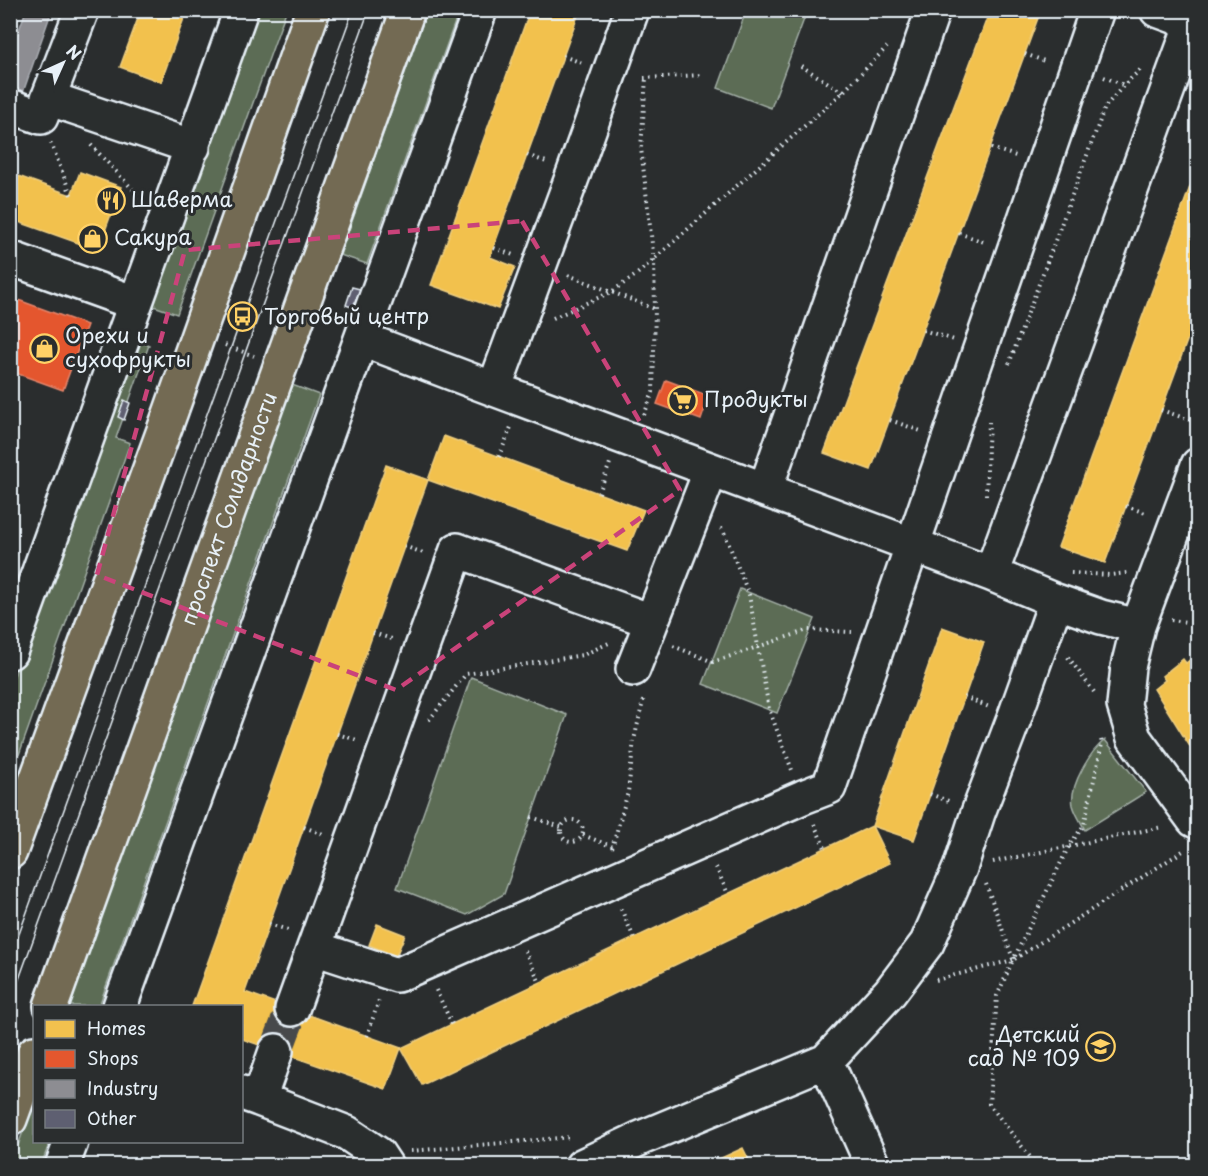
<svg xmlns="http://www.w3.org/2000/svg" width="1208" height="1176" font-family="'Playpen Sans',sans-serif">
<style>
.green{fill:#5c6c54;stroke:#a2aea6;stroke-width:1.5}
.homes{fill:#f2c14e;stroke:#efcf81;stroke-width:1.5}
.shops{fill:#e4572e;stroke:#e5856b;stroke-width:1.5}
.industry{fill:#8d8d92;stroke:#a8abb1;stroke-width:1.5}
.building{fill:#5e5f71;stroke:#e8f1f8;stroke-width:1.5}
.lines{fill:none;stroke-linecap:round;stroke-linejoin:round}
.minor-tunnel{stroke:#464a4c;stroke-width:33;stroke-dasharray:33 16;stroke-linecap:butt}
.minor-casing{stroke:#e8f1f8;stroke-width:38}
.major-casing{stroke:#e8f1f8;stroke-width:38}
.path{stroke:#e8f1f8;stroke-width:4;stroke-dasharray:1.5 4.5;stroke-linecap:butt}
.minor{stroke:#2a2d2e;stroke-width:33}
.major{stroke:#736b52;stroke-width:33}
.tram{stroke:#e8f1f8;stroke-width:1.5}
.marked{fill:none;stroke:#ca437a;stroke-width:4.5;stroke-dasharray:12 8;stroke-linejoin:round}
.labels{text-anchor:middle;stroke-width:6;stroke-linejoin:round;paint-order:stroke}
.poi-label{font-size:21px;fill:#e8f1f8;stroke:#2a2d2e;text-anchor:start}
.street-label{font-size:21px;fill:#e8f1f8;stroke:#2a2d2e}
</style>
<rect width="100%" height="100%" fill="#2a2d2e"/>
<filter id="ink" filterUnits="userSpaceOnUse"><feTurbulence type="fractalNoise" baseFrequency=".0167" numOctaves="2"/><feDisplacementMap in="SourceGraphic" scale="12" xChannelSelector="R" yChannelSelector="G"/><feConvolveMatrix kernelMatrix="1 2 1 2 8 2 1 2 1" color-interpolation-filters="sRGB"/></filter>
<g filter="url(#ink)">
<path class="green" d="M 254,11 L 286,11 L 177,314 L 148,304 Z
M 427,11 L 459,11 L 367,264 L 340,255 Z
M 746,11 L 807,11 L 771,108 L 718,88 Z
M 135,340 L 149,345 L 116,438 L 130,443 L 11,777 L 10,687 Z
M 292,385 L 319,395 L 99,1006 L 69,1006 Z
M 740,589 L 815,619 L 777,713 L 703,684 Z
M 471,677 L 567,715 L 504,894 L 467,915 L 397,888 Z
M 1105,740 L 1146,792 L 1085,830 C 1081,822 1075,813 1073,805 C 1069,786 1091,750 1105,740 Z
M 34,1101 L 34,1142 L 50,1142 L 41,1165 L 11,1165 Z"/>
<path class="homes" d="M 141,10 L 187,10 L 161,82 L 120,67 Z
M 530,10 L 580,10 L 490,257 L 515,267 L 498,309 L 431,285 Z
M 990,10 L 1041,10 L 871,470 L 824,453 Z
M 1198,165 L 1198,311 L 1105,563 L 1058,547 Z
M 80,172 L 121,187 L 98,250 L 10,219 L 10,173 L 71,195 Z
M 444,436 L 644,510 L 627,551 L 428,480 Z
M 386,465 L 428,480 L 245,992 L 401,1048 L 386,1089 L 242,1039 L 242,1006 L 192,1006 Z
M 942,627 L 984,642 L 914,840 L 872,826 Z
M 1198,653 L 1198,753 L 1189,745 L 1154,689 L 1165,680 L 1162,676 L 1183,659 L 1186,663 Z
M 872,826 L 890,863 L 422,1085 L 401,1048 Z
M 377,924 L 405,935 L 396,956 L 369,945 Z
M 743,1148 L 752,1166 L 704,1166 Z"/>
<path class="shops" d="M 10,297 L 87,325 L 63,390 L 10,371 Z
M 666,380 L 709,396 L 701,420 L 657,404 Z"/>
<path class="industry" d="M 26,10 L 52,10 L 21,98 L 10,95 L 10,56 Z"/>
<path class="building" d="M 352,287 L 360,289 L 354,308 L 346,305 Z
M 124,400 L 130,403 L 124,420 L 118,417 Z"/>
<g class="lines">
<path class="minor-tunnel" d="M 276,1051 L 292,1009"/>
<defs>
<path id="minor" d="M 1157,10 L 1198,25
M 48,98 L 193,147
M 10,106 L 41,117 L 82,10
M 10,258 L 135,303
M 362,339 L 494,389 L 991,574 L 1056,601 L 1101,617 L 1138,626 L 1198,465
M 494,389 L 574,172 L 632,10
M 765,490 L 933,10
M 991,574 L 1192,23
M 1138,626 L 1128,667 L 1124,705 L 1134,738 L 1194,820 L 1198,822
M 10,652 L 241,10
M 633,669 L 711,470
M 314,948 L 397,975 L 803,797 L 829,787 L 1097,10
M 120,1006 L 480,10
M 292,1009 L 457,550 L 651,621
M 826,1061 L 873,1166
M 242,1093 L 259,1099 L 276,1051
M 259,1099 L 347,1133 L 378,1154 L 386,1166
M 62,1166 L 71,1142
M 582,1166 L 641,1138 L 826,1061 L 890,992 L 927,943 L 960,868 L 978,813 L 1015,716 L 1056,601"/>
<g id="major">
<path d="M 10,852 L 171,411 L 313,10"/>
<path id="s1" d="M 51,1006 L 408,10"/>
<path d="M 10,1119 L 34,1053"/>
</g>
</defs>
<use href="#minor" class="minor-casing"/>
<use href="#major" class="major-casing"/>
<path class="path" d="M 1025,54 L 1047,62
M 563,56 L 582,63
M 801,66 L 843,92
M 1104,77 L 1124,85
M 644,78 L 702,75
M 51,143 L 71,195
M 91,145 L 142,199
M 991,148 L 1016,156
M 527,155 L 546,162
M 959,233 L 987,243
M 494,248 L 513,255
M 568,275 L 655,309
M 553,318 L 611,292 L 636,275 L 843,92 L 887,47
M 1193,324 L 1198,325
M 923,330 L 954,340
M 225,345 L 254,356
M 1009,364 L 1105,107 L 1124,85 L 1142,68
M 1161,410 L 1198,423
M 644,415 L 653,392 L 655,309 L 654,261 L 641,148 L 646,78
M 890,420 L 921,431
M 499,457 L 511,427
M 599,493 L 610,463
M 986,495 L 989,422
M 1126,506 L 1148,514
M 721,528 L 724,532 L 749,595 L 769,709 L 792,770
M 404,546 L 426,554
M 1071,573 L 1110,575 L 1127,573
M 1171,620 L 1186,622 L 1198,627
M 373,633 L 392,639
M 673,646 L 713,662 L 808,630 L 852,632
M 1068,657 L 1094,692
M 964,697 L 989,707
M 429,720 L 466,674 L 583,655 L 611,642
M 337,734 L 357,740
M 930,794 L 951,802
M 531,817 L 561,827
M561 831a11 11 0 1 1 22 0a11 11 0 1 1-22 0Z
M 814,824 L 825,848
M 304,827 L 323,834
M 583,835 L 613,847
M 612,848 L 628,792 L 634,740 L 644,697
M 993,862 L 1162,827
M 716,867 L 728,894
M 986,884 L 1013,959
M 621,909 L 634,938
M 269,924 L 288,930
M 525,951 L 540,983
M 936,980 L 1013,960 L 1069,846 L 1084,825 L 1102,744 L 1101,739
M 436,990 L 452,1024
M 367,1036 L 379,1000
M 411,1151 L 571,1137
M 1037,1166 L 989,1104 L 997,996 L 1013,960 L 1186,849"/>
<use href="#minor" class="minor"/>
<use href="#major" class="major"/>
<path class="tram" d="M 10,959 L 353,10
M 10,1004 L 369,10"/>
</g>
</g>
<path class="marked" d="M 522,221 L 680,490 L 396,690 L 97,575 L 185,250 Z"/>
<defs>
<symbol id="restaurant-ring" viewBox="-11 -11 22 22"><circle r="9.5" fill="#2a2d2e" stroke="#ffd166" stroke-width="1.5"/><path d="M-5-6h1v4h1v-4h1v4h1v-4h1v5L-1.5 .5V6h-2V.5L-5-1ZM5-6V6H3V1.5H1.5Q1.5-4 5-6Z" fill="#ffd166"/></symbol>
<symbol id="shop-ring" viewBox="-11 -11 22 22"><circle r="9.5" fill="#2a2d2e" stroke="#ffd166" stroke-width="1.5"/><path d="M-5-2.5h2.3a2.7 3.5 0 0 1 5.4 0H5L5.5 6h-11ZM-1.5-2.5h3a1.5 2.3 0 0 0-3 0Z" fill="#ffd166"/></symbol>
<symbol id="bus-ring" viewBox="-11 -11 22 22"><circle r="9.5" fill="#2a2d2e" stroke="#ffd166" stroke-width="1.5"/><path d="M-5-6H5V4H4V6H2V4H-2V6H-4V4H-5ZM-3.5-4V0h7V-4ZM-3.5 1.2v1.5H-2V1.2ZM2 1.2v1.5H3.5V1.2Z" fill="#ffd166"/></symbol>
<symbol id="supermarket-ring" viewBox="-11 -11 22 22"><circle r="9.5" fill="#2a2d2e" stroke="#ffd166" stroke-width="1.5"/><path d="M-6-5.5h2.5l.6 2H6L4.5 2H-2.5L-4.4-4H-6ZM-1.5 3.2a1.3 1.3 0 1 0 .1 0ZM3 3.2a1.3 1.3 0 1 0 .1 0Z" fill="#ffd166"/></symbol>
<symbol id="school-ring" viewBox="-11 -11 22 22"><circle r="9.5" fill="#2a2d2e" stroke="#ffd166" stroke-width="1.5"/><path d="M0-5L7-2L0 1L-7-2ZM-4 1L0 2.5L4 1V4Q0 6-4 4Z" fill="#ffd166"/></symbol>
</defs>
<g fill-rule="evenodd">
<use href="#restaurant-ring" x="94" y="184" width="33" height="33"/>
<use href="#shop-ring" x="76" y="222" width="33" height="33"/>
<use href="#bus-ring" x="226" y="300" width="33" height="33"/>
<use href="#shop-ring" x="28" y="332" width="33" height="33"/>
<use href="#supermarket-ring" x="666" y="384" width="33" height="33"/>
<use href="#school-ring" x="1084" y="1030" width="33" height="33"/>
</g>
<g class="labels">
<g class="poi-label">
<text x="131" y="207">Шаверма</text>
<text x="114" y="245">Сакура</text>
<text x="264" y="324">Торговый центр</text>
<text x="65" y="343">Орехи и<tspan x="65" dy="24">сухофрукты</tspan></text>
<text x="704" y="407">Продукты</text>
<text x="1080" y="1042" text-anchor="end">Детский<tspan x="1080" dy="24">сад № 109</tspan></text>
</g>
<g class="street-label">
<text dy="7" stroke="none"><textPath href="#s1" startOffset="528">проспект Солидарности</textPath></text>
</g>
</g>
<rect width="1208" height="1176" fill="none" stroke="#2a2d2e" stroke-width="36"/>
<rect x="18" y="18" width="1172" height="1140" fill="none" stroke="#e8f1f8" stroke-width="2" filter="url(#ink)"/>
<rect x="33" y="1005" width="210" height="138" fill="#2a2d2e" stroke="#767b7f" stroke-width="1.5"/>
<rect x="45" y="1020" width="30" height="18" fill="#f2c14e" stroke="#767b7f" stroke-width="1.5"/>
<text x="87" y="1035" font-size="18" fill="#e8f1f8">Homes</text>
<rect x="45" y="1050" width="30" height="18" fill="#e4572e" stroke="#767b7f" stroke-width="1.5"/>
<text x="87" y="1065" font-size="18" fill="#e8f1f8">Shops</text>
<rect x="45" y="1080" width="30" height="18" fill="#8d8d92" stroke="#767b7f" stroke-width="1.5"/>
<text x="87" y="1095" font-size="18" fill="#e8f1f8">Industry</text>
<rect x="45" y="1110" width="30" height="18" fill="#5e5f71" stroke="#767b7f" stroke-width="1.5"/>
<text x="87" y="1125" font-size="18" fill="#e8f1f8">Other</text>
<g transform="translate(63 63) rotate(45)" stroke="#2a2d2e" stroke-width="4.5" paint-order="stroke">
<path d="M0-4.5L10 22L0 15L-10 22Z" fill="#e8f1f8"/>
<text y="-9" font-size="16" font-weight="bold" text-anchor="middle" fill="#e8f1f8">N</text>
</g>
</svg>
